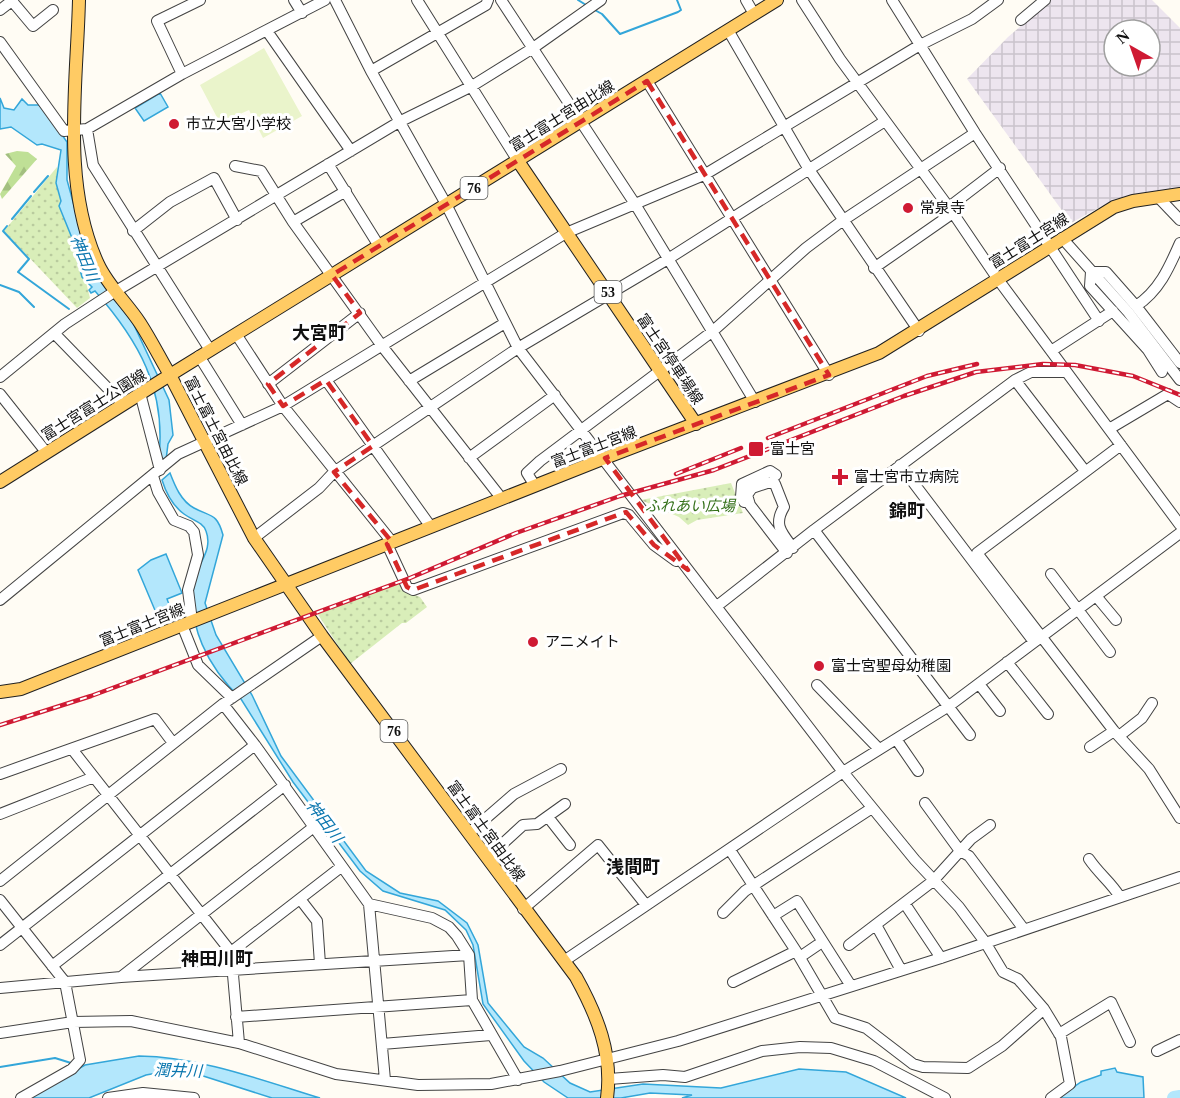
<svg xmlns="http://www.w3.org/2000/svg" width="1180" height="1098" font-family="'Times New Roman','Noto Sans JP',serif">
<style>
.industrial{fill:url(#industrial-grid);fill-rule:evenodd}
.grass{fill:url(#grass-dots)}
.forest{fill:url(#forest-firs)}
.pitch{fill:#eaf4cb}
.water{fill:#b3e7fc;stroke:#33a6d9;stroke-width:1.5}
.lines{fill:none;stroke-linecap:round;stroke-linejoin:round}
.stream{stroke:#33a6d9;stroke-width:2}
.river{stroke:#b3e7fc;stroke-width:14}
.minor-casing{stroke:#434343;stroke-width:12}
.major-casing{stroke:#212121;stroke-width:14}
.minor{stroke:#fff;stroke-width:10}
.major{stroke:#ffcb64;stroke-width:12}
.rail-casing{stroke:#cf1a33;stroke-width:4.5}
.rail{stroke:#fff;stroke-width:2;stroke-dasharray:7;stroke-linecap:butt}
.marked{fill:none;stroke:#d62828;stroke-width:4.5;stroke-dasharray:12 8;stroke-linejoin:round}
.poi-dot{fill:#cf1a33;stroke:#fff;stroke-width:2}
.labels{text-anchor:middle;stroke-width:6;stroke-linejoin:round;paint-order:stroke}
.shield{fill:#fff;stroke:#585858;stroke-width:1.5}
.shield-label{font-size:14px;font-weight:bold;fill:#101010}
.street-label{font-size:15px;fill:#101010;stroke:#fff}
.poi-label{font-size:15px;fill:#101010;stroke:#fff;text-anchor:start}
.park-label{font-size:15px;font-style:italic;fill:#337019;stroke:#fff}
.water-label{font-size:16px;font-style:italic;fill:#0c77af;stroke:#fff}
.quarter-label{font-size:18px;font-weight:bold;fill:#101010;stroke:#fff}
</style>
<defs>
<pattern id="industrial-grid" width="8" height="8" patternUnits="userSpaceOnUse" patternTransform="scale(1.5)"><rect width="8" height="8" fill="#ede5ef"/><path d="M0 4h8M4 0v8" fill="none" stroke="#cac3cc"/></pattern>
<pattern id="grass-dots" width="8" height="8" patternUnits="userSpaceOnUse" patternTransform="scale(1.5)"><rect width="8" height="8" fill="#d9eeb9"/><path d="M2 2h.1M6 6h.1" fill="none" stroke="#b9cb9e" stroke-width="1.8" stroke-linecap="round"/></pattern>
<pattern id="forest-firs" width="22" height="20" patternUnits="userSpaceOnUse" patternTransform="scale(1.5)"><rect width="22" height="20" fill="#bfe096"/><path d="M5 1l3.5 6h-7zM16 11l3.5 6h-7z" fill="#a3bf80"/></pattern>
</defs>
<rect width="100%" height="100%" fill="#fffcf4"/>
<path class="industrial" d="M 1051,0 L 1152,0 L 1180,28 L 1180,187 L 1115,199 L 1071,223 L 967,79 L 1008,37 ZM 1114,30 L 1150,30 L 1150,66 L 1114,66 Z"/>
<path class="grass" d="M 57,167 L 90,298 L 77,308 L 4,231 Z
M 731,483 L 743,513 L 697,520 L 688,525 L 679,517 L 641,500 Z
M 399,583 L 402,590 L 420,597 L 427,607 L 406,623 L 402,623 L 350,664 L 317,613 Z"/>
<path class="forest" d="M 17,151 L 28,152 L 37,159 L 2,199 L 0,194 L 16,166 L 5,154 Z"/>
<path class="pitch" d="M 264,48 L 302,116 L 263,138 L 249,110 L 220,123 L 200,85 Z"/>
<path class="water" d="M 160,93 L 168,107 L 144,121 L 135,108 Z
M 0,98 L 4,108 L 14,110 L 22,99 L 28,105 L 41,105 L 67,142 L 67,180 L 91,268 L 133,323 L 169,400 L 173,435 L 168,444 L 166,460 L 159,457 C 166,389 139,341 95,291 L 91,293 L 89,290 L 92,287 L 82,277 L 72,238 L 59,206 L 61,201 L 56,183 L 61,150 L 42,144 L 37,145 L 11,127 L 0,129 Z
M 170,473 C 175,486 181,501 194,508 C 211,517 217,513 223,535 L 205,603 L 216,635 L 252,695 L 281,756 L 366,871 L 400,893 L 438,901 L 467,923 L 478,945 L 488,1003 L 524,1047 L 543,1058 L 570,1083 L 590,1092 L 643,1084 L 721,1088 L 799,1069 L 846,1072 L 906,1098 L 682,1098 L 692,1095 L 650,1093 L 621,1098 L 568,1098 L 544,1082 L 524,1061 L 483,1004 L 473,945 L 466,930 L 445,910 L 383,891 L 360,871 L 293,782 L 241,699 C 209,668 185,625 195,579 C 199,561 213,550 206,531 C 203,522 192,520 184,514 C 173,506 166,493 162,480 Z
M 166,554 L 182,593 L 167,599 L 173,615 L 134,631 L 132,626 L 157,615 L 138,570 L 151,560 Z
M 139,1056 C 201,1057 261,1080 320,1098 L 272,1098 L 197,1074 L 168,1071 L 146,1075 L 89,1098 L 28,1098 L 85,1065 Z
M 1115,1068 L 1117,1072 L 1143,1077 L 1144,1098 L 1058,1098 L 1081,1082 L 1101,1075 L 1101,1071 Z"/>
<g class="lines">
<path class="stream" d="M 578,0 L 586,5
M 593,9 L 602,14 L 620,34 L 678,12 L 681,10 L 677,0
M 34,192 L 48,176
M 12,219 L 31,196
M 7,226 L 3,231 L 29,259 L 18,272 L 69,309
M 0,285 L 19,292 L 34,307
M 0,1067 L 55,1058 L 71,1063"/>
<path class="river" d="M 1174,1098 L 1180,1097"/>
<defs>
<path id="minor" d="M 294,0 L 302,13
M 335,0 L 371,71 L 446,204 L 518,348 L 843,772 L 915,860 L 959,907 L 985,942 L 1003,972 L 1018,979 L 1044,1009 L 1061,1037 L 1070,1084 L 1051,1098
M 417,0 L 518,161
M 501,0 L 635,204 L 755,402
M 746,0 L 754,14
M 802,0 L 840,59 L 953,213 L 997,278 L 1180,525
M 892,0 L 975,133 L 1099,321
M 12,1 L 33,26 L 53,10
M 0,10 L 13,0
M 1021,20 L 1045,0
M 728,30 L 808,168 L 919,331
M 267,31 L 351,151
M 0,42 L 64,131 L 87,129 L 182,74 L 325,0
M 371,71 L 486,5 L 488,0
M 182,74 L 157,21 L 200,0
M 647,81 L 829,375
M 87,129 L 93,165 L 210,350
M 328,164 L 379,246
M 235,166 L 261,171 L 293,222 L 382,346 L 502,499
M 1158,197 L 1180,220
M 949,207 L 1000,168
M 293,222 L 346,191
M 133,231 L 170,202 L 214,178 L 237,220
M 1062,238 L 1128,312 L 1180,380
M 874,268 L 953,213
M 1091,272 L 1106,272 L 1136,306 C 1159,291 1169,268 1180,243
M 1091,272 L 1090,286 L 1148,350 L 1162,372
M 1136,306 L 1180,363
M 54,333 L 123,404
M 236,334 L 283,406 L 392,542
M 1051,351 L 1113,311
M 199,356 L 242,425
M 0,377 L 65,324 L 111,294 L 399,122 L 472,86 L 533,48 L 601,0
M 326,380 L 431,527
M 1015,380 L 1085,471
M 409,381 L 505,323
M 268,384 L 360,313
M 140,393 L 160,470
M 0,394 L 46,452
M 1109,429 L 1168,394 L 1180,402
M 1121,445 L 977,553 L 1114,731 L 1149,769 L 1180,818
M 469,458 L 555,395
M 900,465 L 1034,642
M 153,476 L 158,492 L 174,520 L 189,526 L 194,532 L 198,555 L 188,590 L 192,621
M 535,486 L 527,473 L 540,461 L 713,331 L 806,248 L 842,221 L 975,133
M 744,502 L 741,497 L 742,484 L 770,471 L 776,475
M 814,530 L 970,735
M 254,538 L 319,488 L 334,472 L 518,348 L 668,259 L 885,121
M 387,544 L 407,587 L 413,590 L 623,513 L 629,515 L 654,545 L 676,561
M 787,553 L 750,505 L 747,495 L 752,488 L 770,482 L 775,484 L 784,507 C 773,525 782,533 793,548
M 1051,574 L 1110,652
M 1096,596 L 1116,620
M 0,600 L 178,454 L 283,406 L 566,233 L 704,175 L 920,45 L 972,19 L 998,0
M 717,606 L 814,530 L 1015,380 L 1031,372 L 1065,372
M 182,625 L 198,665 L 232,698
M 1007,662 L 1048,714
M 979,684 L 1000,711
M 817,685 L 879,749
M 223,704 L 255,745 L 369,904 L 432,918 L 449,927 L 457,936 L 469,955 L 472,1000 L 518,1080
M 1119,736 L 1142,718 L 1152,703
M 896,739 L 918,771
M 1090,747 L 1114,731
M 72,749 L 231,952 L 239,1043
M 0,774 L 155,719 L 173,743
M 925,803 L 960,851 L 969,856 L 1023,928
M 0,814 L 94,777
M 548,817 L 570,845
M 469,833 L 514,794 L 561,769
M 730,850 L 796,951 L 835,1018 L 866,1028 L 913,1064 L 923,1067 L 968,1068 L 1002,1046 L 1044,1009
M 487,858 L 523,825 L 537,824 L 565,804
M 1089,859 C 1099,874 1111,882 1120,897
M 0,881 L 223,704 L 322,636
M 300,899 L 317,921 L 320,964
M 0,900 L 65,982 L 80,1060 L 72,1069 L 21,1098
M 369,904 L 385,1080
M 905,904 L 941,958
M 523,909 L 598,845 L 646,905
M 723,913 L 745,891 L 872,808
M 773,916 L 797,901 L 851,986
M 876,925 L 901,970
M 0,945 L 255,745
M 849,945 L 933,881 L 971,839 L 990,825
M 231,952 L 341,867
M 800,957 L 822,942
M 564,961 L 843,772 L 949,706 L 1180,533
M 52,966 L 285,785
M 121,977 L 315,826
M 733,982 L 796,951
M 0,988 L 121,977 L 469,955
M 236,1017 L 472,1000
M 0,1033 L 73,1022 L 131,1021 L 239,1043 L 336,1074 L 418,1085 L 491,1084 L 560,1071 L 678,1041 L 941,958 L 1180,877
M 1059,1034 L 1111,1002 L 1130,1042
M 382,1044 L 491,1035
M 1157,1051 L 1180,1040
M 609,1079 L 663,1075 L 685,1077 L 762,1051 L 800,1047 L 831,1048 L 874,1061 L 945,1098
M 108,1098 L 143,1093 L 194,1098"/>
<path id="major" d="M 518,161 L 696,424
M 0,482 L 170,375 C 160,358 151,340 140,323 C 127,303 108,286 98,264 C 61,184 77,85 79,0
M 0,692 L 21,689 L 605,458 L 879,353 L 1114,207 L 1133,201 L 1180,194
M 607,1098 C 613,1054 597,1015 576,977 L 322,636 L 254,538 L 170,375 L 777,0"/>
</defs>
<use href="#minor" class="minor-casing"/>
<use href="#major" class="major-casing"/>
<use href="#minor" class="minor"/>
<use href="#major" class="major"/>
<defs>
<path id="rail" d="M 768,438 L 927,376 L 977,364
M 676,474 L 741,448
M 0,725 L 91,696 L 410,578 L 516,533 L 620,496 L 714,470 L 904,396 L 976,372 L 1043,364 L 1075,365 L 1133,376 L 1180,395"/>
</defs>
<use href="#rail" class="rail-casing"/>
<use href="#rail" class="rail"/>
</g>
<path class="marked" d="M 647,81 L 829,375 L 605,458 L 688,570 L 654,545 L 626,512 L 413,590 L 407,587 L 387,544 L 392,542 L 334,472 L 373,446 L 326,380 L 283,406 L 268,384 L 360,313 L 332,275 Z"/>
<g class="poi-dot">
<circle cx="174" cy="124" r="6"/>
<circle cx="908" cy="208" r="6"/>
<rect x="748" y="441" width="16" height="16" rx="3"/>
<path d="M837 468h6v6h6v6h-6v6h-6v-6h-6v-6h6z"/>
<circle cx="533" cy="642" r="6"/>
<circle cx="819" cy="666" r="6"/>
</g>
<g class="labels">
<g class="shield">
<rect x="460.5" y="177" width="27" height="22" rx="4.5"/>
<rect x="594.5" y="281" width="27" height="22" rx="4.5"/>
<rect x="380.5" y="720" width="27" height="22" rx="4.5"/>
</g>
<g class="shield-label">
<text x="474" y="193">76</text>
<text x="608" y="297">53</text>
<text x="394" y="736">76</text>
</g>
<g class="street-label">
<text transform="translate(562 116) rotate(-32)" y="5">富士富士宮由比線</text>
<text transform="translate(1029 241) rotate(-32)" y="5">富士富士宮線</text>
<text transform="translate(670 359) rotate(56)" y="5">富士宮停車場線</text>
<text transform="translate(94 405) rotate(-32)" y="5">富士宮富士公園線</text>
<text transform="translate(216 431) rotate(63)" y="5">富士富士宮由比線</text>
<text transform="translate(594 447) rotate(-21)" y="5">富士富士宮線</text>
<text transform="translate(142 625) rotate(-22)" y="5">富士富士宮線</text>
<text transform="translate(486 831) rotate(54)" y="5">富士富士宮由比線</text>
</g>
<g class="poi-label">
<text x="186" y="129">市立大宮小学校</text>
<text x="920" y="213">常泉寺</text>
<text x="770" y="454">富士宮</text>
<text x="854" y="482">富士宮市立病院</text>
<text x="545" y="647">アニメイト</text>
<text x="831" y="671">富士宮聖母幼稚園</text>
</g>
<g class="park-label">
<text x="690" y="511">ふれあい広場</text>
</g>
<g class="water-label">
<text transform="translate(85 258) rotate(68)" y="6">神田川</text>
<text transform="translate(325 821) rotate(53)" y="6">神田川</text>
<text transform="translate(178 1070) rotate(2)" y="6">潤井川</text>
</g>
<g class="quarter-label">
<text x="319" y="339">大宮町</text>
<text x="907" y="517">錦町</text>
<text x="633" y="873">浅間町</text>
<text x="217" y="965">神田川町</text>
</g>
</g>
<g transform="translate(1132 48) rotate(320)"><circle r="28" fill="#ffffff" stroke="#9f9f9f" stroke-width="1.5"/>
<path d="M0-4.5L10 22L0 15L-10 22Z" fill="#cf1a33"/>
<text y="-9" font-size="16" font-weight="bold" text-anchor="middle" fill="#101010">N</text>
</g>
</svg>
